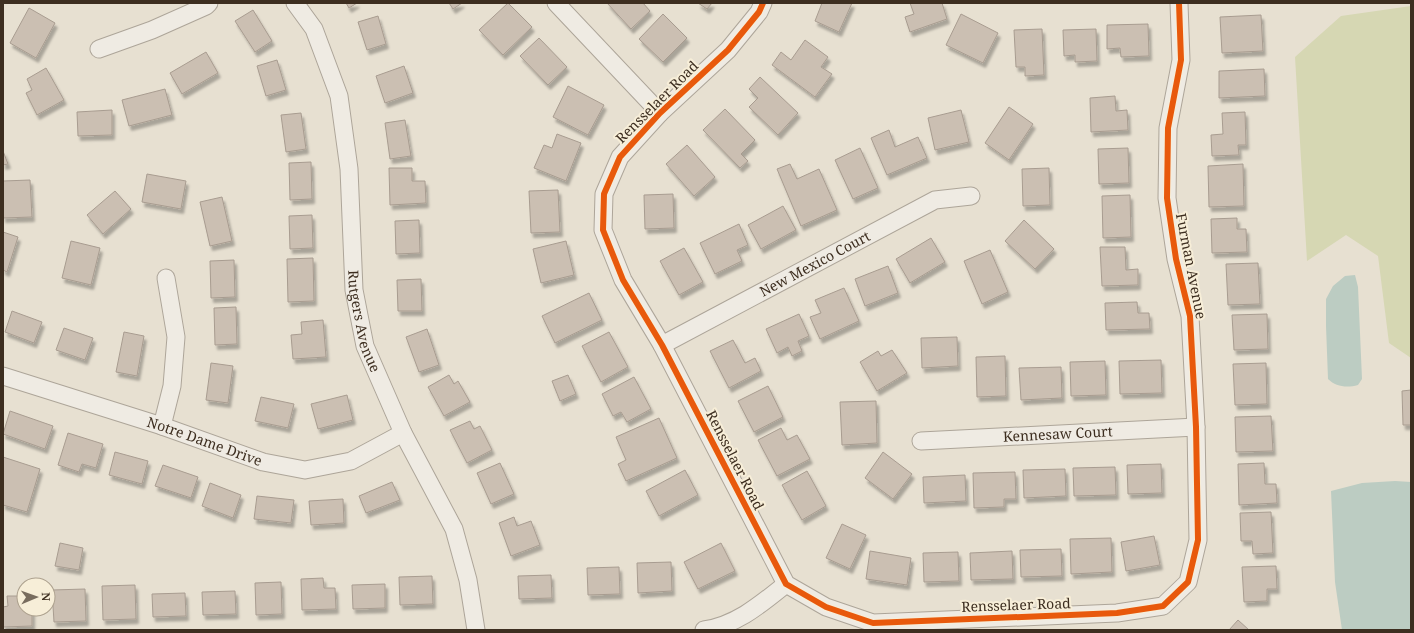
<svg xmlns="http://www.w3.org/2000/svg" width="1414" height="633" font-family="'Noto Serif',serif">
<style>
.green{fill:#d6d7b3}
.water{fill:#bcccc2}
.building{fill:#cbbfb2;stroke:#a89c90;filter:url(#shadow)}
.lines{fill:none;stroke-linecap:round;stroke-linejoin:round}
.minor-casing{stroke:#ada599;stroke-width:19}
.minor{stroke:#efebe3;stroke-width:17}
.cycleway-casing{stroke:#f7eed8;stroke-width:8}
.cycleway{stroke:#e8590c;stroke-width:6}
.labels{text-anchor:middle;stroke-width:4;stroke-linejoin:round;paint-order:stroke}
.street-label{font-size:14px;fill:#3d2e20;stroke:#f7eed8}
</style>
<defs>
<filter id="shadow"><feDropShadow dx="2.5" dy="4.5" stdDeviation="1" flood-color="#0004"/></filter>
</defs>
<rect width="100%" height="100%" fill="#e7e0d1"/>
<path class="green" d="M 1411,6 L 1411,358 L 1389,343 L 1378,256 L 1346,235 L 1307,261 L 1295,57 L 1341,16 Z"/>
<path class="water" d="M 1355,275 L 1358,287 L 1362,379 L 1358,385 C 1347,388 1336,387 1328,379 L 1326,326 L 1326,299 L 1333,286 L 1345,276 Z
M 1395,481 L 1411,482 L 1411,630 L 1342,630 L 1335,582 L 1331,491 L 1362,483 Z"/>
<path class="building" d="M 346,3 L 357,3 L 349,8 Z
M 449,3 L 462,3 L 453,9 Z
M 508,3 L 532,27 L 503,55 L 479,30 Z
M 607,3 L 643,3 L 650,11 L 631,29 Z
M 698,3 L 712,3 L 707,9 Z
M 822,3 L 852,3 L 839,32 L 815,21 Z
M 910,3 L 942,3 L 947,19 L 910,32 L 905,17 L 914,14 Z
M 29,8 L 55,23 L 36,58 L 10,43 Z
M 253,10 L 272,41 L 255,52 L 235,21 Z
M 663,14 L 687,38 L 663,62 L 639,39 Z
M 961,14 L 998,33 L 983,63 L 946,45 Z
M 1261,15 L 1263,51 L 1222,53 L 1220,17 Z
M 378,16 L 386,44 L 367,50 L 358,22 Z
M 1148,24 L 1149,56 L 1121,57 L 1120,48 L 1107,49 L 1107,25 Z
M 1042,29 L 1044,75 L 1025,76 L 1025,67 L 1016,67 L 1014,30 Z
M 1096,29 L 1097,61 L 1075,62 L 1075,55 L 1064,56 L 1063,30 Z
M 539,38 L 567,67 L 548,85 L 520,56 Z
M 805,40 L 828,57 L 821,67 L 832,74 L 815,97 L 772,65 L 781,52 L 791,60 Z
M 206,52 L 218,73 L 182,94 L 170,73 Z
M 277,60 L 286,90 L 266,96 L 257,66 Z
M 404,66 L 413,93 L 385,103 L 376,76 Z
M 46,68 L 64,100 L 37,115 L 26,93 L 32,90 L 27,79 Z
M 1264,69 L 1265,96 L 1219,98 L 1219,71 Z
M 760,77 L 798,113 L 778,135 L 749,107 L 758,98 L 749,89 Z
M 568,86 L 604,105 L 588,135 L 553,117 Z
M 165,89 L 172,115 L 129,126 L 122,100 Z
M 1115,96 L 1116,111 L 1127,110 L 1128,130 L 1091,132 L 1090,98 Z
M 1009,107 L 1033,124 L 1009,160 L 985,143 Z
M 725,109 L 755,140 L 741,154 L 748,161 L 740,168 L 703,130 Z
M 112,110 L 112,135 L 78,136 L 77,112 Z
M 961,110 L 969,142 L 935,150 L 928,118 Z
M 1245,112 L 1246,145 L 1238,145 L 1239,155 L 1212,156 L 1211,135 L 1223,134 L 1222,113 Z
M 301,113 L 306,149 L 286,152 L 281,115 Z
M 405,120 L 411,156 L 390,159 L 385,123 Z
M 889,130 L 895,147 L 918,137 L 927,158 L 887,175 L 871,138 Z
M 557,134 L 581,143 L 566,181 L 534,168 L 544,145 L 552,148 Z
M 687,145 L 715,177 L 694,196 L 666,164 Z
M 860,148 L 878,188 L 853,199 L 835,160 Z
M 1128,148 L 1129,183 L 1099,184 L 1098,149 Z
M 3,151 L 8,164 L 3,165 Z
M 311,162 L 312,199 L 290,200 L 289,163 Z
M 790,164 L 797,179 L 819,169 L 837,210 L 801,226 L 777,169 Z
M 1243,164 L 1244,206 L 1209,207 L 1208,166 Z
M 389,168 L 412,168 L 412,181 L 425,181 L 426,203 L 390,205 Z
M 1049,168 L 1050,205 L 1023,206 L 1022,169 Z
M 147,174 L 186,181 L 181,209 L 142,202 Z
M 30,180 L 32,217 L 3,218 L 3,181 Z
M 558,190 L 560,232 L 531,233 L 529,191 Z
M 115,191 L 131,209 L 103,234 L 87,215 Z
M 673,194 L 674,228 L 645,229 L 644,195 Z
M 1130,195 L 1131,237 L 1103,238 L 1102,196 Z
M 222,197 L 232,241 L 210,246 L 200,202 Z
M 783,206 L 796,230 L 761,249 L 748,225 Z
M 312,215 L 313,248 L 290,249 L 289,216 Z
M 1237,218 L 1237,229 L 1246,229 L 1247,252 L 1212,253 L 1211,219 Z
M 419,220 L 420,253 L 396,254 L 395,221 Z
M 1024,220 L 1054,249 L 1035,269 L 1005,241 Z
M 739,224 L 748,245 L 737,250 L 742,261 L 715,274 L 700,243 Z
M 3,232 L 18,237 L 7,272 L 3,270 Z
M 931,238 L 945,262 L 910,283 L 896,259 Z
M 71,241 L 100,248 L 91,285 L 62,278 Z
M 566,241 L 574,275 L 541,283 L 533,249 Z
M 1100,247 L 1125,247 L 1126,270 L 1138,269 L 1138,285 L 1102,286 Z
M 684,248 L 703,282 L 679,295 L 660,261 Z
M 990,250 L 1008,292 L 982,304 L 964,261 Z
M 313,258 L 314,301 L 288,302 L 287,259 Z
M 234,260 L 235,297 L 211,298 L 210,261 Z
M 1258,263 L 1260,304 L 1228,305 L 1226,264 Z
M 888,266 L 898,293 L 865,306 L 855,279 Z
M 421,279 L 422,311 L 398,311 L 397,280 Z
M 844,288 L 859,321 L 820,339 L 810,317 L 821,313 L 815,300 Z
M 589,293 L 602,320 L 555,343 L 542,316 Z
M 1137,302 L 1138,313 L 1149,313 L 1150,329 L 1106,330 L 1105,303 Z
M 236,307 L 237,344 L 215,345 L 214,308 Z
M 12,311 L 42,322 L 34,343 L 5,332 Z
M 799,314 L 809,336 L 798,341 L 802,351 L 792,356 L 788,347 L 777,353 L 766,329 Z
M 1267,314 L 1268,349 L 1234,350 L 1232,315 Z
M 323,320 L 326,357 L 293,359 L 291,335 L 302,334 L 301,322 Z
M 64,328 L 93,338 L 85,360 L 56,350 Z
M 427,329 L 439,365 L 419,372 L 406,337 Z
M 124,332 L 144,336 L 137,376 L 116,372 Z
M 609,332 L 628,367 L 601,382 L 582,346 Z
M 957,337 L 958,366 L 922,368 L 921,338 Z
M 733,340 L 745,363 L 755,358 L 761,371 L 729,388 L 710,351 Z
M 892,350 L 907,373 L 877,391 L 860,362 L 878,351 L 881,356 Z
M 1005,356 L 1006,396 L 977,397 L 976,357 Z
M 1161,360 L 1162,393 L 1120,394 L 1119,361 Z
M 1105,361 L 1106,395 L 1071,396 L 1070,362 Z
M 211,363 L 233,366 L 228,403 L 206,400 Z
M 1266,363 L 1267,404 L 1235,405 L 1233,364 Z
M 1061,367 L 1062,398 L 1021,400 L 1019,368 Z
M 449,375 L 454,384 L 458,381 L 470,402 L 444,416 L 428,387 Z
M 568,375 L 576,394 L 560,401 L 552,381 Z
M 634,377 L 651,409 L 627,422 L 621,412 L 613,416 L 602,394 Z
M 768,386 L 783,417 L 754,432 L 738,401 Z
M 1411,390 L 1411,425 L 1403,425 L 1402,391 Z
M 347,395 L 353,420 L 318,429 L 311,404 Z
M 261,397 L 294,404 L 288,428 L 255,421 Z
M 876,401 L 877,443 L 842,445 L 840,402 Z
M 10,411 L 53,426 L 45,449 L 3,434 Z
M 1271,416 L 1273,451 L 1236,452 L 1235,417 Z
M 659,418 L 677,458 L 626,481 L 618,464 L 626,460 L 616,437 Z
M 470,421 L 474,429 L 480,426 L 492,450 L 467,463 L 450,430 Z
M 781,428 L 787,440 L 797,435 L 810,459 L 777,476 L 758,440 Z
M 68,433 L 103,444 L 96,468 L 82,464 L 79,472 L 58,465 Z
M 115,452 L 148,461 L 142,484 L 109,475 Z
M 883,452 L 912,474 L 893,499 L 865,478 Z
M 3,457 L 40,469 L 27,512 L 3,505 Z
M 500,463 L 514,494 L 491,504 L 477,473 Z
M 1264,463 L 1265,484 L 1276,484 L 1277,503 L 1239,505 L 1238,464 Z
M 1161,464 L 1162,493 L 1128,494 L 1127,465 Z
M 163,465 L 198,477 L 191,498 L 155,486 Z
M 1115,467 L 1116,495 L 1074,496 L 1073,468 Z
M 1065,469 L 1066,496 L 1024,498 L 1023,470 Z
M 685,470 L 698,495 L 659,516 L 646,491 Z
M 807,471 L 826,506 L 802,520 L 782,485 Z
M 1015,472 L 1016,499 L 1004,499 L 1004,507 L 974,508 L 973,473 Z
M 965,475 L 966,501 L 924,503 L 923,477 Z
M 392,482 L 400,500 L 366,513 L 359,496 Z
M 210,483 L 241,495 L 233,518 L 202,506 Z
M 257,496 L 294,500 L 291,523 L 254,519 Z
M 343,499 L 344,523 L 311,525 L 309,501 Z
M 1271,512 L 1273,553 L 1253,554 L 1252,541 L 1241,541 L 1240,513 Z
M 514,517 L 517,526 L 531,521 L 540,545 L 511,556 L 499,523 Z
M 842,524 L 866,535 L 850,569 L 826,558 Z
M 1154,536 L 1160,565 L 1126,571 L 1121,542 Z
M 1111,538 L 1112,572 L 1071,574 L 1070,539 Z
M 60,543 L 83,548 L 79,570 L 55,566 Z
M 721,543 L 735,571 L 698,589 L 684,562 Z
M 1061,549 L 1062,576 L 1021,577 L 1020,550 Z
M 870,551 L 911,558 L 907,585 L 866,579 Z
M 1012,551 L 1013,579 L 971,580 L 970,553 Z
M 958,552 L 959,581 L 924,582 L 923,553 Z
M 671,562 L 672,591 L 638,593 L 637,563 Z
M 1276,566 L 1277,589 L 1267,589 L 1267,601 L 1244,602 L 1242,567 Z
M 619,567 L 620,594 L 588,595 L 587,568 Z
M 551,575 L 552,598 L 519,599 L 518,576 Z
M 432,576 L 433,604 L 400,605 L 399,577 Z
M 323,578 L 324,588 L 335,588 L 336,609 L 302,610 L 301,579 Z
M 281,582 L 282,614 L 256,615 L 255,583 Z
M 385,584 L 385,608 L 353,609 L 352,585 Z
M 135,585 L 136,619 L 103,620 L 102,586 Z
M 85,589 L 86,621 L 54,622 L 52,590 Z
M 235,591 L 236,614 L 203,615 L 202,592 Z
M 185,593 L 186,616 L 153,617 L 152,594 Z
M 7,596 L 24,596 L 24,609 L 32,609 L 32,626 L 3,627 L 3,607 L 8,606 Z
M 1238,620 L 1249,630 L 1229,630 Z"/>
<g class="lines">
<defs>
<g id="minor">
<path id="s1" d="M 295,3 L 314,29 L 339,96 L 349,169 L 354,290 L 365,346 L 403,433 L 454,529 L 468,580 L 476,630"/>
<path d="M 556,3 L 660,113"/>
<path d="M 763,3 L 759,12 L 728,50 L 660,113 L 620,157 L 604,194 L 603,230 L 623,280 L 662,345 L 786,584 L 826,607 L 873,623 L 1117,613 L 1163,606 L 1188,582 L 1198,540 L 1196,427 L 1190,316 L 1176,259 L 1167,198 L 1168,128 L 1181,60 L 1179,3"/>
<path d="M 99,49 L 152,30 L 206,6 L 209,3"/>
<path id="s2" d="M 662,345 L 935,200 L 971,196"/>
<path id="s3" d="M 3,376 L 162,426 L 263,462 L 305,470 L 351,461 L 403,433"/>
<path d="M 162,426 L 172,386 L 176,337 L 166,278"/>
<path id="s4" d="M 921,441 L 1196,427"/>
<path d="M 704,630 C 737,625 761,604 786,584"/>
</g>
</defs>
<use href="#minor" class="minor-casing"/>
<use href="#minor" class="minor"/>
<defs>
<path id="cycleway" d="M 763,3 L 759,12 L 728,50 L 660,113 L 620,157 L 604,194 L 603,230 L 623,280 L 662,345 L 786,584 L 826,607 L 873,623 L 1117,613 L 1163,606 L 1188,582 L 1198,540 L 1196,427 L 1190,316 L 1176,259 L 1167,198 L 1168,128 L 1181,60 L 1179,3"/>
</defs>
<use href="#cycleway" class="cycleway-casing"/>
<use href="#cycleway" class="cycleway"/>
</g>
<g class="labels">
<g class="street-label">
<text transform="translate(657 102) rotate(-45)" y="5">Rensselaer Road</text>
<text dy="5" stroke="none"><textPath href="#s2" startOffset="173">New Mexico Court</textPath></text>
<text transform="translate(1191 266) rotate(79)" y="5">Furman Avenue</text>
<text dy="5" stroke="none"><textPath href="#s1" startOffset="331">Rutgers Avenue</textPath></text>
<text dy="5" stroke="none"><textPath href="#s4" startOffset="137">Kennesaw Court</textPath></text>
<text dy="5" stroke="none"><textPath href="#s3" startOffset="212">Notre Dame Drive</textPath></text>
<text transform="translate(735 460) rotate(63)" y="5">Rensselaer Road</text>
<text transform="translate(1016 605) rotate(-2)" y="5">Rensselaer Road</text>
</g>
</g>
<rect width="1414" height="633" fill="none" stroke="#3d2e20" stroke-width="8"/>
<g transform="translate(36 597) rotate(88)"><circle r="19" fill="#f7eed8" stroke="#ada18e"/>
<path d="M0-3L7 15L0 10L-7 15Z" fill="#786c5e"/>
<text y="-6" font-size="11" font-weight="bold" text-anchor="middle" fill="#3d2e20">N</text>
</g>
</svg>
